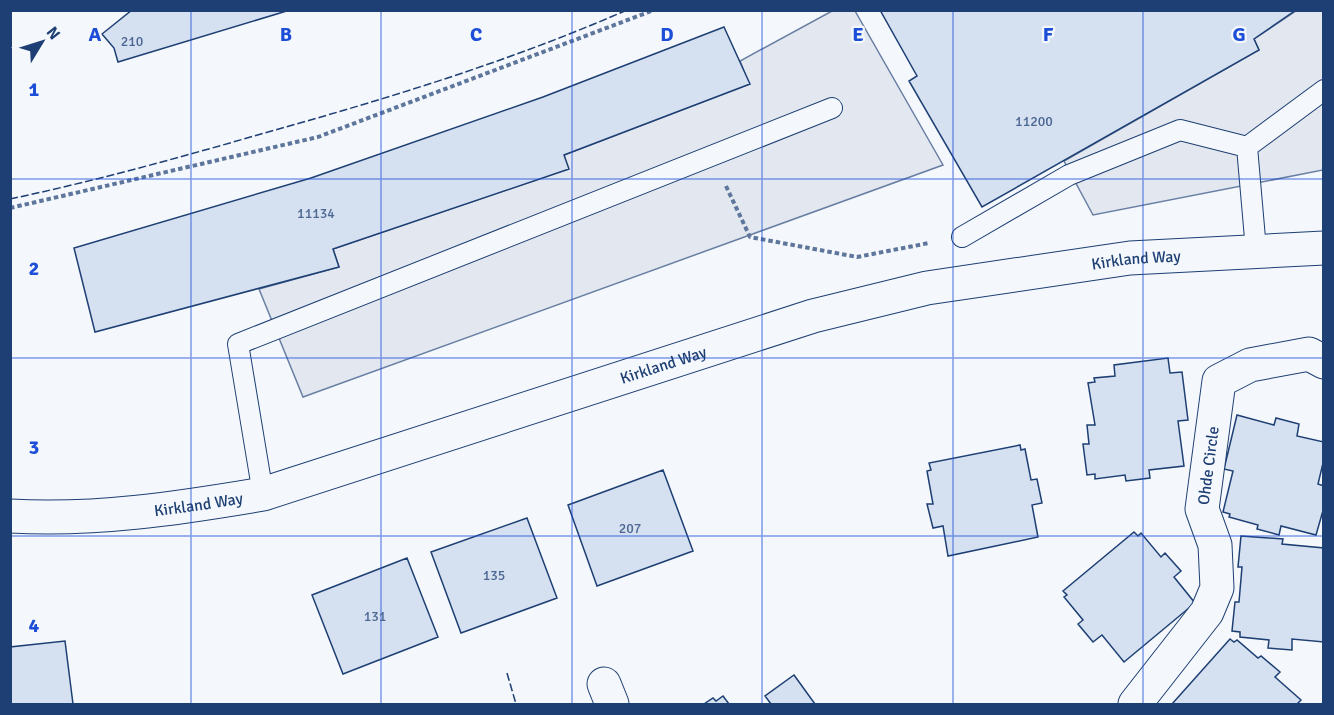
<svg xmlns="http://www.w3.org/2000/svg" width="1334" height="715" font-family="Signika,sans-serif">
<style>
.parking{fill:#e3e8f0;stroke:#687fa3;stroke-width:1.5}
.building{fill:#d5e0f0;stroke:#1d3f73;stroke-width:1.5}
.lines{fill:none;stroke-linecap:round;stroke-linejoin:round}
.lane-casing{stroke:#1d3f73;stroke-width:22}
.street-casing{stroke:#1d3f73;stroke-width:35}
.secondary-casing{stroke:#1d3f73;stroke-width:35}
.path{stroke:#5e769c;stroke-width:4;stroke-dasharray:4.5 3;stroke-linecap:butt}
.lane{stroke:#f4f7fb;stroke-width:20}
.street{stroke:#f4f7fb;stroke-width:33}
.secondary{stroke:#f4f7fb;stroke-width:33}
.fence{stroke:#1d3f73;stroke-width:1.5;stroke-dasharray:8 3;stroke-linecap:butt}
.grid{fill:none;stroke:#1d4ed8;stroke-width:1.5;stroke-opacity:0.55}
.labels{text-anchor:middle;stroke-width:4.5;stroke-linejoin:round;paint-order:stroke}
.number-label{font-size:14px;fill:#4b6792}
.street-label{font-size:16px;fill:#1d3f73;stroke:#f4f7fb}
.grid-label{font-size:20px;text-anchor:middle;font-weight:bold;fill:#1d4ed8;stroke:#f4f7fb;stroke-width:4.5;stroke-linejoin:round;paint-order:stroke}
</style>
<rect width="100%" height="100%" fill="#f4f7fb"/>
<path class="parking" d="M 832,11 L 855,11 L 943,165 L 303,397 L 259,289 L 339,267 L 333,249 L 568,169 L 564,155 L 749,84 L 740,61 Z
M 1296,11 L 1323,11 L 1323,170 L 1093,215 L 1064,161 L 1259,50 L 1254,39 Z"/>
<path class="building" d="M 132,10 L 290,10 L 118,62 L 114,48 L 102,34 Z
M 880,10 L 1296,10 L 1254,39 L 1259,50 L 982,207 L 909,81 L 917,76 Z
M 724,27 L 750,84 L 564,155 L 569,169 L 333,249 L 339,267 L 95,332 L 74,248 L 311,178 L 543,97 Z
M 1168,358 L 1170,373 L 1182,372 L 1188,420 L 1178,421 L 1184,466 L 1149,470 L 1150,478 L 1126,481 L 1125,475 L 1095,479 L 1095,474 L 1087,475 L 1083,444 L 1089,444 L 1087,425 L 1095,425 L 1088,383 L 1095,382 L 1094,378 L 1115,376 L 1114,365 Z
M 1237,415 L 1274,425 L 1276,418 L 1299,424 L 1297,436 L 1324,442 L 1324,459 L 1318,484 L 1324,486 L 1324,507 L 1316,535 L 1281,526 L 1279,535 L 1257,529 L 1258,525 L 1229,517 L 1230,514 L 1223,512 L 1233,471 L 1224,469 Z
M 1020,445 L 1021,450 L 1025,449 L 1031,480 L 1037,479 L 1042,503 L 1032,505 L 1038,537 L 948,556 L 943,526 L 933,528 L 927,504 L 933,504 L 927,471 L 931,470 L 929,463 Z
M 663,470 L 693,551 L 597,586 L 568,505 Z
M 527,518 L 557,598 L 461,633 L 431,552 Z
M 1134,532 L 1138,536 L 1141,533 L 1161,557 L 1165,553 L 1181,571 L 1174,577 L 1195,603 L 1124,662 L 1102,635 L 1093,642 L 1078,624 L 1083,620 L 1064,597 L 1067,595 L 1063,591 Z
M 1241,536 L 1283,539 L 1282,544 L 1324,548 L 1324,642 L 1292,639 L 1292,650 L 1268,648 L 1269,640 L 1240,637 L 1240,632 L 1232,631 L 1235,602 L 1239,602 L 1242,567 L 1238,567 Z
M 407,558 L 438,637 L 343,674 L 312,595 Z
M 1230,639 L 1234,642 L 1237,640 L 1258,658 L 1261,656 L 1280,672 L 1275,677 L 1301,700 L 1297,704 L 1172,704 Z
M 65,641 L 73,704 L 10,704 L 10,647 Z
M 794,675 L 815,704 L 771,704 L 765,696 Z
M 723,696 L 729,704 L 704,704 L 713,698 L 716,701 Z"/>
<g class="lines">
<defs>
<path id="lane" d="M 962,237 L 1069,175 L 1180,130 L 1247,147
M 1256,250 L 1247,147 L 1324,90
M 263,494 L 238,344 L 832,108"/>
<g id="street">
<path d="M 604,684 L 612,704"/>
<path id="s1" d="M 1135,704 L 1207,612 L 1217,588 L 1215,545 L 1202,509 L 1219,381 L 1250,365 L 1309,354 L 1324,362"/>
</g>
<g id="secondary">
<path id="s2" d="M 10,516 C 96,521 180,508 263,494 L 813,316 L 927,288 L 1130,258 L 1324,248"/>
</g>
</defs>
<use href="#lane" class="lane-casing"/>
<use href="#street" class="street-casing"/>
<use href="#secondary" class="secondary-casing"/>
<path class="path" d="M 726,186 L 750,237 L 857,257 L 929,243
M 10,208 L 318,137 L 654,10"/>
<use href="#lane" class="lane"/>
<use href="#street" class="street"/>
<use href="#secondary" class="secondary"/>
<path class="fence" d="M 10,199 C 95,181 178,158 261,134 C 386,99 508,62 627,10
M 507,673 L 516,704"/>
</g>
<path class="grid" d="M 191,10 L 191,704M 381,10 L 381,704M 572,10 L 572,704M 762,10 L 762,704M 953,10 L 953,704M 1143,10 L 1143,704M 10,179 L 1324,179M 10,358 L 1324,358M 10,536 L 1324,536"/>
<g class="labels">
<g class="number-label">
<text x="132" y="46">210</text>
<text x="1034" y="126">11200</text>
<text x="316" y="218">11134</text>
<text x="630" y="533">207</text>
<text x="494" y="580">135</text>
<text x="375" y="621">131</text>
</g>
<g class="street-label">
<text dy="6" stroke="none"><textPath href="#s2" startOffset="1161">Kirkland Way</textPath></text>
<text dy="6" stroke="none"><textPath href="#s2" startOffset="675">Kirkland Way</textPath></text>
<text dy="6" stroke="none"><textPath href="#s1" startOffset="268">Ohde Circle</textPath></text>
<text dy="6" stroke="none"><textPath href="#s2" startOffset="189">Kirkland Way</textPath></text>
</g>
</g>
<g class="grid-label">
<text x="95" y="41">A</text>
<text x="286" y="41">B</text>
<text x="476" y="41">C</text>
<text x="667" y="41">D</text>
<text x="858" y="41">E</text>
<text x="1048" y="41">F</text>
<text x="1239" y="41">G</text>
<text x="34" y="96">1</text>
<text x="34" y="275">2</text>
<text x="34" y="454">3</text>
<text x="34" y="632">4</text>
</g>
<rect width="1334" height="715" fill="none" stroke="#1d3f73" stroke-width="24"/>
<g transform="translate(42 42) rotate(52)" stroke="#f4f7fb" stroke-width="4.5" paint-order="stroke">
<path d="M0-4.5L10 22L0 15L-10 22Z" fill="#1d3f73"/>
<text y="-9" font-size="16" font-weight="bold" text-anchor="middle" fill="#1d3f73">N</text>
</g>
</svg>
